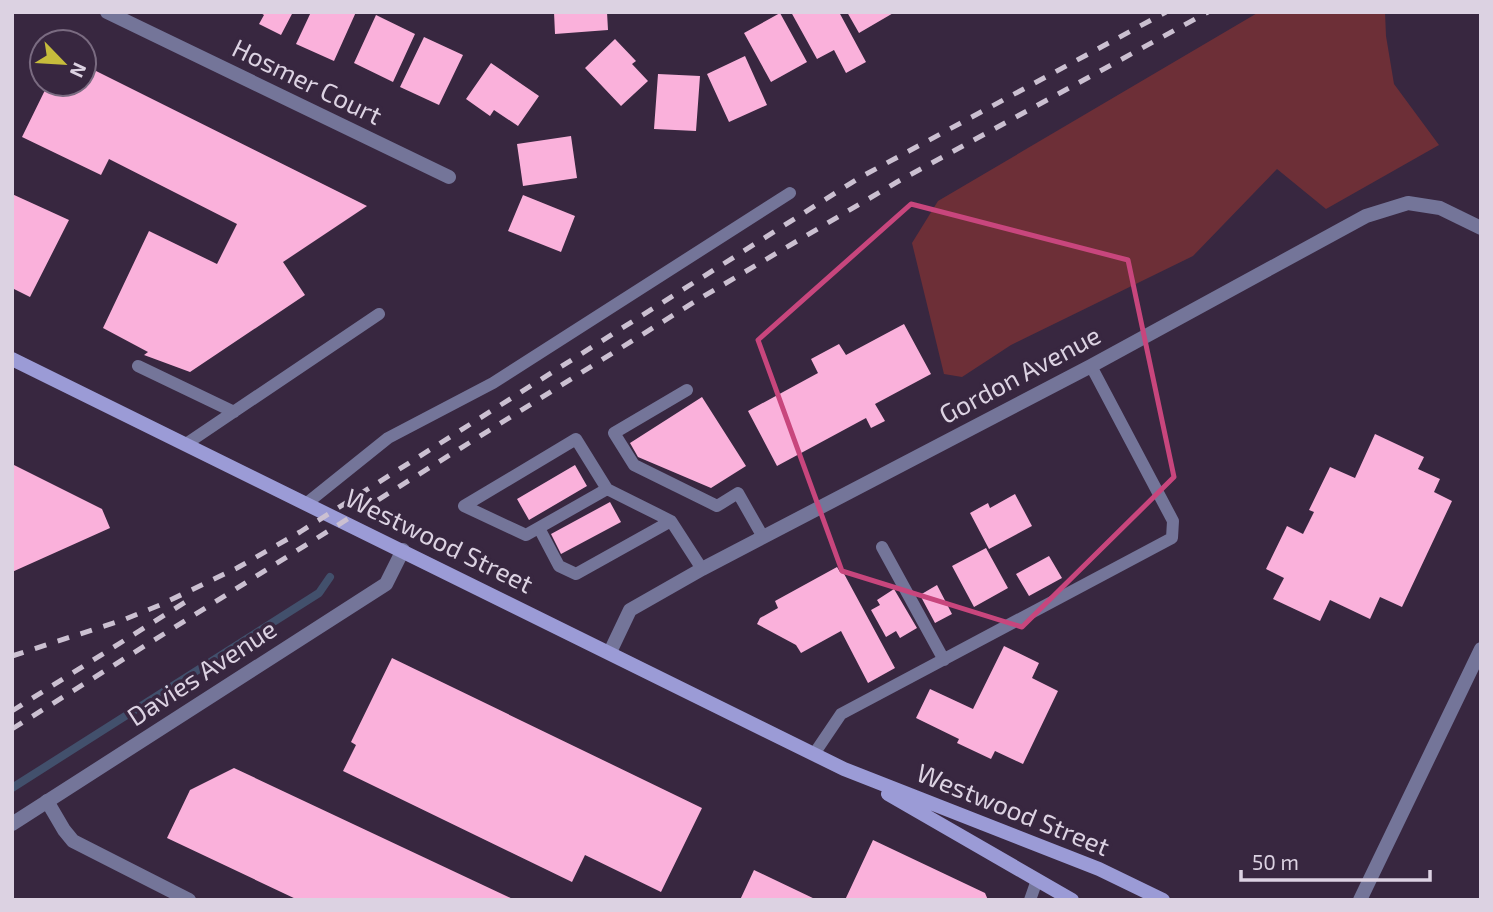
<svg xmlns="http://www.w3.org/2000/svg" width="1493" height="912" font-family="'Exo 2',sans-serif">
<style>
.green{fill:#6d2f37}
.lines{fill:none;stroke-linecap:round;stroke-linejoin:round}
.stream{stroke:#42506c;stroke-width:8}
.building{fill:#fab1db}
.service{stroke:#747599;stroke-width:12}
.minor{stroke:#747599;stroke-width:14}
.tertiary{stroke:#747599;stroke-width:14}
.secondary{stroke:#9b9bd6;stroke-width:14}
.rail{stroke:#cbc0d1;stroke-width:5;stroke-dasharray:12 12;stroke-linecap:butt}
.marked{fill:none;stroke:#c8467d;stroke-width:5;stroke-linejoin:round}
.labels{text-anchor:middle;stroke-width:7;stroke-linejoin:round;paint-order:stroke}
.street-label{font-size:26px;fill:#dcd2e2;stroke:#382740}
</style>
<rect width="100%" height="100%" fill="#382740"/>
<path class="green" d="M 1259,12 L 1385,12 L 1386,36 L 1394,84 L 1439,145 L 1326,209 L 1277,169 L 1193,256 L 1011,345 L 962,377 L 944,374 L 912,243 L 938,201 Z"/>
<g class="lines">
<path class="stream" d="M 12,788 L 319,593 L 330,577"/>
</g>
<path class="building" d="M 259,12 L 293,12 L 281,35 L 259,24 L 264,15 Z
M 311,12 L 356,12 L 334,61 L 296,44 Z
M 554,12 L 607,12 L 608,30 L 555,34 Z
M 791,12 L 839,12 L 866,62 L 846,73 L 834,50 L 817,59 Z
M 847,12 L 895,12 L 859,33 Z
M 780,13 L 807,62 L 771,82 L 744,33 Z
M 376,15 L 415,34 L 393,82 L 354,63 Z
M 424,37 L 463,55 L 439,105 L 400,87 Z
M 615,39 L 636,61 L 632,64 L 648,81 L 621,106 L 585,68 Z
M 745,56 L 767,105 L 729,122 L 707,74 Z
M 491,63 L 539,96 L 518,126 L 494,110 L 490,116 L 466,99 Z
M 84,65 L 367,206 L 283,262 L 305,295 L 190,372 L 144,355 L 148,352 L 103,328 L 149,231 L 217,264 L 237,224 L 109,159 L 101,175 L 22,137 L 48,84 L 84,84 Z
M 658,74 L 700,76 L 696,131 L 654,129 Z
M 571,136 L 577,178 L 523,186 L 517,144 Z
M 12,194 L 69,220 L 30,297 L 12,288 Z
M 523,195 L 575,216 L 561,252 L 508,231 Z
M 904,324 L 931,374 L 875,404 L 885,421 L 871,428 L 866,418 L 777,466 L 748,411 L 818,373 L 811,359 L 839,344 L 846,355 Z
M 702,397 L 746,466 L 711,488 L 638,457 L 630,443 Z
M 1375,434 L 1424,457 L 1418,469 L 1440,479 L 1434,492 L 1452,501 L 1402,607 L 1380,597 L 1370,619 L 1330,600 L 1320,621 L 1273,599 L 1284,578 L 1266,569 L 1287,526 L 1303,534 L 1314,512 L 1309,510 L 1330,467 L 1355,478 Z
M 12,464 L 102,509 L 110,528 L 12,572 Z
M 575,465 L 587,486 L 529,520 L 517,499 Z
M 1015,494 L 1032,526 L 989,549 L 970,513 L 988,503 L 990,508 Z
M 610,502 L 621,522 L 561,554 L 551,534 Z
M 986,548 L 1008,588 L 974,607 L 952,566 Z
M 1049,556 L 1062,578 L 1029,596 L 1016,574 Z
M 837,567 L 840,572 L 842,570 L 895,668 L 868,683 L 841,631 L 801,653 L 796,645 L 757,624 L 760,618 L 778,608 L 775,601 Z
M 937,585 L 952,614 L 935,623 L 920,595 Z
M 894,589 L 917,628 L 900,638 L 896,631 L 886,637 L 871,610 L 880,605 L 877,600 Z
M 1004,646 L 1039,663 L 1032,678 L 1058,691 L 1023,764 L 995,751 L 991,759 L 957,743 L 959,739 L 916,718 L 930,689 L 973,709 Z
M 392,658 L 702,808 L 661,892 L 585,855 L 572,882 L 343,771 L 356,745 L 351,742 Z
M 234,768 L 515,900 L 298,900 L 167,838 L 190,790 Z
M 873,840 L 985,893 L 988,900 L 845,900 Z
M 754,870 L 817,900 L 740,900 Z"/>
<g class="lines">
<path class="service" d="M 138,366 L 234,412
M 687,390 L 614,433 L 634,465 L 717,506 L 738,493 L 763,537
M 186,444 L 379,314
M 607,489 L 526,535 L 464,506 L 576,439 L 607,489 L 671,521 L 702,569
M 307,503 L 388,438 L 493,383 L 790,193
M 539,528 L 559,566 L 576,574 L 671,521
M 882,547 L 944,660
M 814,754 L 841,714 L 1172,538 L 1173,521 L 1091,366
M 1030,900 L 1037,880"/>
<path class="minor" d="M 107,12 L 449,177
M 610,652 L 630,610 L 702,569 L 1091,366 L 1366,216 L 1408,203 L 1440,208 L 1481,228
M 47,801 L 64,830 L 73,841 L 189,900"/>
<path class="tertiary" d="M 12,824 L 386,584 L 403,550
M 1360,900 L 1481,649"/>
<path class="secondary" d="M 12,359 L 844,769 L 1099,869 L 1163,900
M 888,794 L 1072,900"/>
<path class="rail" d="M 12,656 L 123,620 L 160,605 L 237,568 L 300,532 L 859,178 L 1166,12
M 12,711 L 187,601
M 12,729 L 699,299 L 897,182 L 1208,12"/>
</g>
<path class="marked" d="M 911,204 L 1128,260 L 1174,477 L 1022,627 L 842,571 L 758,340 Z"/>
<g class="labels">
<g class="street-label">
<text transform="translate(307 82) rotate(26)" y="9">Hosmer Court</text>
<text transform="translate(1020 375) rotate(-28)" y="9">Gordon Avenue</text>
<text transform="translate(439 541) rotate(26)" y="9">Westwood Street</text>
<text transform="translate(202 673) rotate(-33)" y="9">Davies Avenue</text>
<text transform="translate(1013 810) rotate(22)" y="9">Westwood Street</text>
</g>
</g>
<rect width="1493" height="912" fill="none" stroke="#dcd2e2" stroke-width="28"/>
<g transform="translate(63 63) rotate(115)"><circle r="33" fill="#382740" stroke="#7a6b81" stroke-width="2"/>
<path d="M0-5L12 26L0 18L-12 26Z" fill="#c6bc3c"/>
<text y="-10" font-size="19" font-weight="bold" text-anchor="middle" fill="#dcd2e2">N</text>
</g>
<path d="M1241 870v10h189v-10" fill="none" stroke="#dcd2e2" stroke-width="3.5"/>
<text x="1252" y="870" font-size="21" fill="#dcd2e2" stroke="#382740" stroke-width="5" paint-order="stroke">50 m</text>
</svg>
